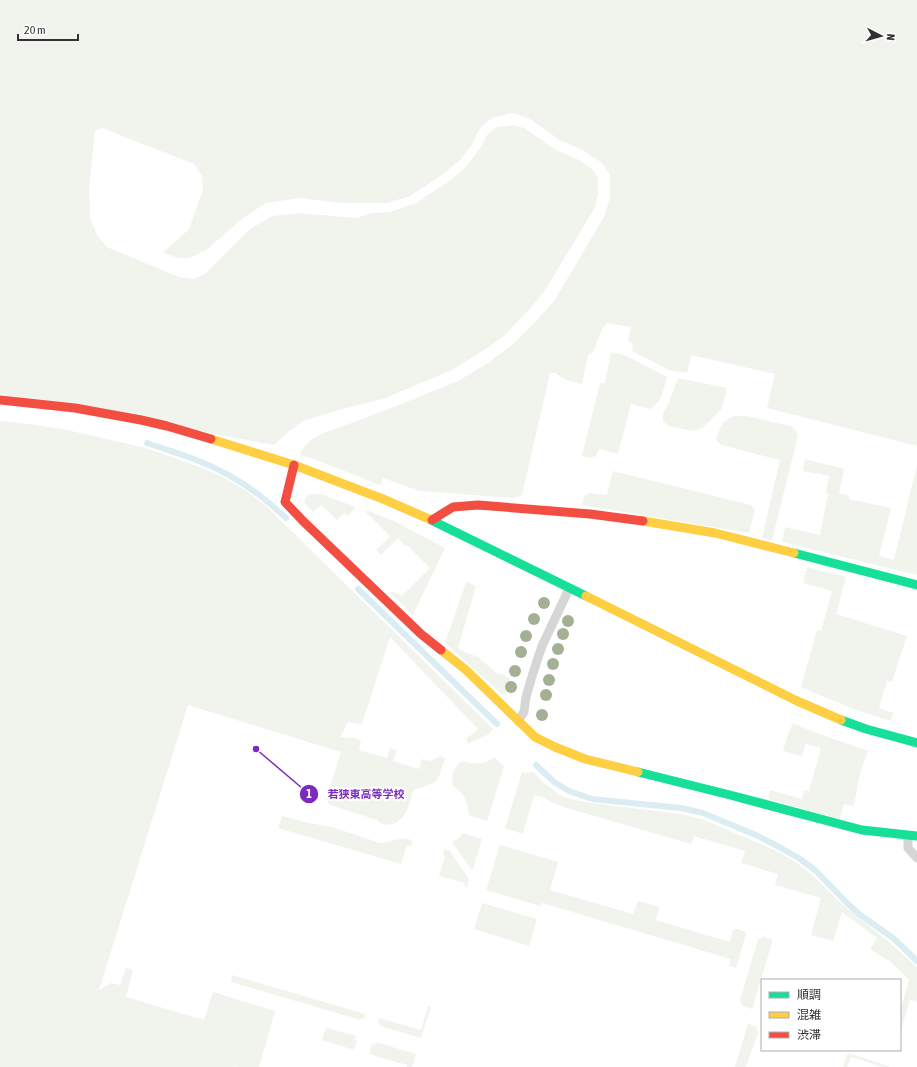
<svg xmlns="http://www.w3.org/2000/svg" width="917" height="1067" font-family="'Asap Condensed','Noto Sans JP',sans-serif">
<style>
.green{fill:#f1f4ec}
.lines{fill:none;stroke-linecap:round;stroke-linejoin:round}
.stream{stroke:#dbecf3;stroke-width:6}
.lane{stroke:#d6d6d6;stroke-width:9}
.fast{stroke:#16e098;stroke-width:9}
.slow{stroke:#ffcf43;stroke-width:9}
.jam{stroke:#f24e42;stroke-width:9}
.tree{fill:#a4b094}
.leader{fill:none;stroke:#7b2cbf;stroke-width:1.5}
.callout-dot{fill:#7b2cbf;stroke:#fff;stroke-width:1.5}
.mark-label{font-size:12px;text-anchor:middle;font-weight:bold;fill:#fff}
.callout-label{font-size:11px;text-anchor:middle;font-weight:bold;fill:#7b2cbf;stroke:#fff;stroke-width:4;stroke-linejoin:round;paint-order:stroke}
</style>
<rect width="100%" height="100%" fill="#fff"/>
<path class="green" d="M 0,0 L 917,0 L 917,446 L 767,408 L 775,374 L 691,355 L 687,373 L 669,370 L 632,351 L 633,344 L 628,341 L 631,327 L 607,323 L 602,330 L 593,352 L 588,355 L 582,384 L 566,380 L 555,373 L 550,373 L 522,495 L 515,498 L 419,491 L 383,478 L 380,485 L 314,459 L 300,455 C 303,446 311,439 319,435 L 389,409 L 458,381 L 488,363 L 513,344 L 535,322 L 554,301 L 604,217 L 610,198 L 610,175 L 602,163 L 583,150 L 561,141 L 530,119 L 513,113 L 492,118 L 480,128 L 472,145 L 460,160 L 445,173 L 410,196 L 387,203 L 340,203 L 300,198 L 266,203 L 243,218 L 205,251 L 189,258 L 177,258 L 162,252 L 166,250 L 189,229 L 203,190 L 202,176 L 194,164 L 102,128 L 95,131 L 89,188 L 90,218 L 97,235 L 107,247 L 179,277 L 193,279 L 205,274 L 250,229 L 272,216 L 299,213 L 356,218 L 372,213 L 390,212 L 416,203 L 452,179 L 465,168 L 481,147 L 487,135 L 497,127 L 513,125 L 524,128 L 556,150 L 577,159 L 593,170 L 598,178 L 598,195 L 594,209 L 544,292 L 526,313 L 504,336 L 481,352 L 452,370 L 383,399 L 342,409 L 303,421 L 288,432 L 274,445 L 0,394 Z
M 611,352 L 627,356 L 667,377 C 663,390 663,402 650,409 L 631,404 L 618,454 L 599,449 L 596,456 L 590,458 L 582,456 L 600,383 L 605,383 Z
M 678,378 L 727,388 L 722,408 L 704,427 L 694,431 L 668,426 L 663,421 L 663,414 L 669,402 Z
M 734,416 L 746,416 L 791,426 L 796,431 L 798,436 L 772,540 L 762,538 L 780,460 L 721,445 L 716,440 C 720,427 721,422 734,416 Z
M 0,421 L 36,425 L 67,430 L 146,448 L 197,466 L 215,473 L 242,488 L 265,505 L 493,729 L 489,734 L 468,744 L 466,739 L 477,730 L 476,727 L 390,637 L 362,724 L 348,722 L 340,737 L 354,738 L 361,740 L 359,750 L 387,758 L 390,748 L 397,751 L 393,761 L 419,769 L 422,759 L 430,761 L 441,756 L 445,759 L 438,779 L 434,783 L 414,790 L 412,794 L 407,811 L 403,817 L 396,823 L 387,825 L 381,824 L 377,820 L 330,805 L 326,799 L 341,752 L 188,705 L 99,990 L 111,983 L 120,985 L 126,968 L 133,970 L 126,997 L 204,1020 L 213,992 L 275,1011 L 259,1067 L 237,1067 L 234,1066 L 233,1067 L 0,1067 Z
M 805,459 L 844,469 L 839,493 L 849,496 L 849,499 L 891,508 L 879,556 L 894,560 L 917,465 L 917,575 L 782,542 L 785,527 L 820,535 L 828,494 L 826,493 L 829,476 L 803,471 Z
M 613,471 L 751,505 L 755,510 L 749,533 L 582,505 L 584,496 L 590,493 L 607,495 Z
M 313,494 L 320,494 L 356,507 L 347,516 L 344,513 L 337,520 L 321,505 L 313,512 L 304,502 L 307,495 Z
M 366,510 L 396,522 L 445,548 L 413,615 L 390,593 L 392,591 L 402,596 L 430,568 L 407,545 L 405,546 L 398,538 L 381,555 L 376,550 L 390,536 L 365,511 Z
M 807,567 L 846,577 L 836,614 L 907,636 L 892,682 L 887,681 L 879,708 L 893,713 L 891,721 C 860,712 831,700 801,687 L 817,630 L 821,631 L 832,591 L 803,583 Z
M 466,582 L 476,586 L 458,648 L 464,652 L 478,657 L 498,674 L 503,674 L 510,679 L 507,690 L 503,695 L 445,643 Z
M 793,723 L 814,732 L 868,751 L 859,777 L 854,806 L 844,804 L 840,819 L 768,799 L 770,790 L 802,799 L 804,790 L 809,791 L 821,748 L 806,744 L 802,756 L 783,751 L 788,734 Z
M 494,757 L 504,766 L 487,821 L 469,815 C 468,802 464,793 453,786 C 451,774 453,769 462,761 C 475,765 484,765 494,757 Z
M 532,771 L 544,783 L 560,795 L 566,798 L 591,803 L 681,814 L 702,819 L 779,852 L 797,863 L 812,875 L 843,905 L 889,942 L 917,967 L 917,1002 L 910,1000 L 900,1033 L 900,1011 L 909,980 L 892,963 L 870,949 L 877,938 L 842,912 L 833,941 L 811,935 L 821,898 L 775,885 L 778,874 L 741,863 L 745,851 L 694,836 L 691,844 L 567,808 L 551,802 L 545,798 L 534,795 L 523,834 L 505,828 L 522,772 L 529,773 Z
M 282,816 L 309,823 L 332,827 L 380,843 C 393,842 398,836 412,840 L 411,846 L 407,845 L 401,864 L 278,828 Z
M 463,833 L 482,839 L 473,869 L 471,869 L 452,842 L 459,838 Z
M 500,845 L 558,862 L 550,890 L 633,914 L 638,901 L 659,907 L 656,920 L 730,942 L 733,930 L 736,929 L 744,931 L 746,934 L 736,968 L 729,966 L 731,959 L 542,903 L 540,906 L 486,890 Z
M 444,849 L 450,851 L 469,879 L 467,887 L 464,886 L 465,883 L 439,876 L 445,856 L 443,855 Z
M 482,903 L 537,919 L 529,946 L 474,929 Z
M 764,937 L 773,940 L 752,1009 L 742,1006 L 740,1000 L 758,939 Z
M 232,975 L 365,1014 L 364,1019 L 361,1018 L 361,1020 L 231,982 Z
M 428,1006 L 431,1007 L 421,1038 L 380,1026 L 380,1024 L 378,1023 L 379,1018 L 421,1030 Z
M 748,1024 L 756,1026 L 758,1033 L 746,1067 L 735,1067 Z
M 328,1028 L 356,1036 L 355,1040 L 357,1041 L 354,1050 L 322,1040 L 325,1029 Z
M 376,1042 L 416,1054 L 412,1067 L 407,1067 L 407,1065 L 369,1054 L 372,1044 L 375,1045 Z
M 849,1053 L 890,1067 L 883,1067 L 851,1057 L 847,1067 L 843,1067 L 846,1056 Z"/>
<g class="lines">
<path class="stream" d="M 147,443 C 164,449 182,454 199,461 C 232,474 260,493 286,518
M 358,589 L 497,724
M 536,765 L 554,782 L 569,791 L 592,799 L 681,808 L 703,813 L 758,836 L 781,848 L 800,859 L 815,870 L 847,903 L 859,914 L 893,938 L 917,961"/>
<path class="lane" d="M 518,721 L 524,712 L 526,697 L 533,673 L 542,646 L 569,589
M 908,836 L 908,848 L 917,858"/>
<path class="fast" d="M 429,519 L 586,596
M 794,553 L 917,585
M 841,720 L 866,729 L 917,743
M 638,772 L 730,795 L 862,830 L 917,836"/>
<path class="slow" d="M 211,439 L 294,465 L 383,499 L 429,519
M 643,521 L 715,533 L 794,553
M 586,596 L 795,700 L 841,720
M 441,650 L 466,670 L 535,737 L 555,747 L 585,759 L 638,772"/>
<path class="jam" d="M 0,400 L 75,408 L 141,420 L 167,426 L 211,439
M 294,465 L 285,502 L 303,521 L 421,634 L 441,650
M 432,520 L 453,507 L 478,505 L 590,514 L 643,521"/>
</g>
<g class="tree">
<circle cx="544" cy="603" r="6"/>
<circle cx="534" cy="619" r="6"/>
<circle cx="568" cy="621" r="6"/>
<circle cx="563" cy="634" r="6"/>
<circle cx="526" cy="636" r="6"/>
<circle cx="558" cy="649" r="6"/>
<circle cx="521" cy="652" r="6"/>
<circle cx="553" cy="664" r="6"/>
<circle cx="515" cy="671" r="6"/>
<circle cx="549" cy="680" r="6"/>
<circle cx="511" cy="687" r="6"/>
<circle cx="546" cy="695" r="6"/>
<circle cx="542" cy="715" r="6"/>
</g>
<path class="leader" d="M256 749L309 794"/>
<g class="callout-dot">
<circle cx="256" cy="749" r="4"/>
<circle cx="309" cy="794" r="10"/>
</g>
<g class="mark-label">
<text x="309" y="798">1</text>
</g>
<g class="callout-label">
<text x="366" y="798">若狭東高等学校</text>
</g>
<rect x="761" y="979" width="140" height="72" fill="#ffffff" stroke="#adadad"/>
<rect x="769" y="992" width="20" height="6" fill="#16e098" stroke="#adadad"/>
<text x="797" y="999" font-size="12" fill="#323232">順調</text>
<rect x="769" y="1012" width="20" height="6" fill="#ffcf43" stroke="#adadad"/>
<text x="797" y="1019" font-size="12" fill="#323232">混雑</text>
<rect x="769" y="1032" width="20" height="6" fill="#f24e42" stroke="#adadad"/>
<text x="797" y="1039" font-size="12" fill="#323232">渋滞</text>
<g transform="translate(881 36) rotate(96)" stroke="#ffffff" stroke-width="3" paint-order="stroke">
<path d="M0-3L7 15L0 10L-7 15Z" fill="#323232"/>
<text y="-6" font-size="11" font-weight="bold" text-anchor="middle" fill="#323232">N</text>
</g>
<path d="M18 34v6h60v-6" fill="none" stroke="#323232" stroke-width="2"/>
<text x="24" y="34" font-size="12" fill="#323232" stroke="#ffffff" stroke-width="3" paint-order="stroke">20 m</text>
</svg>
